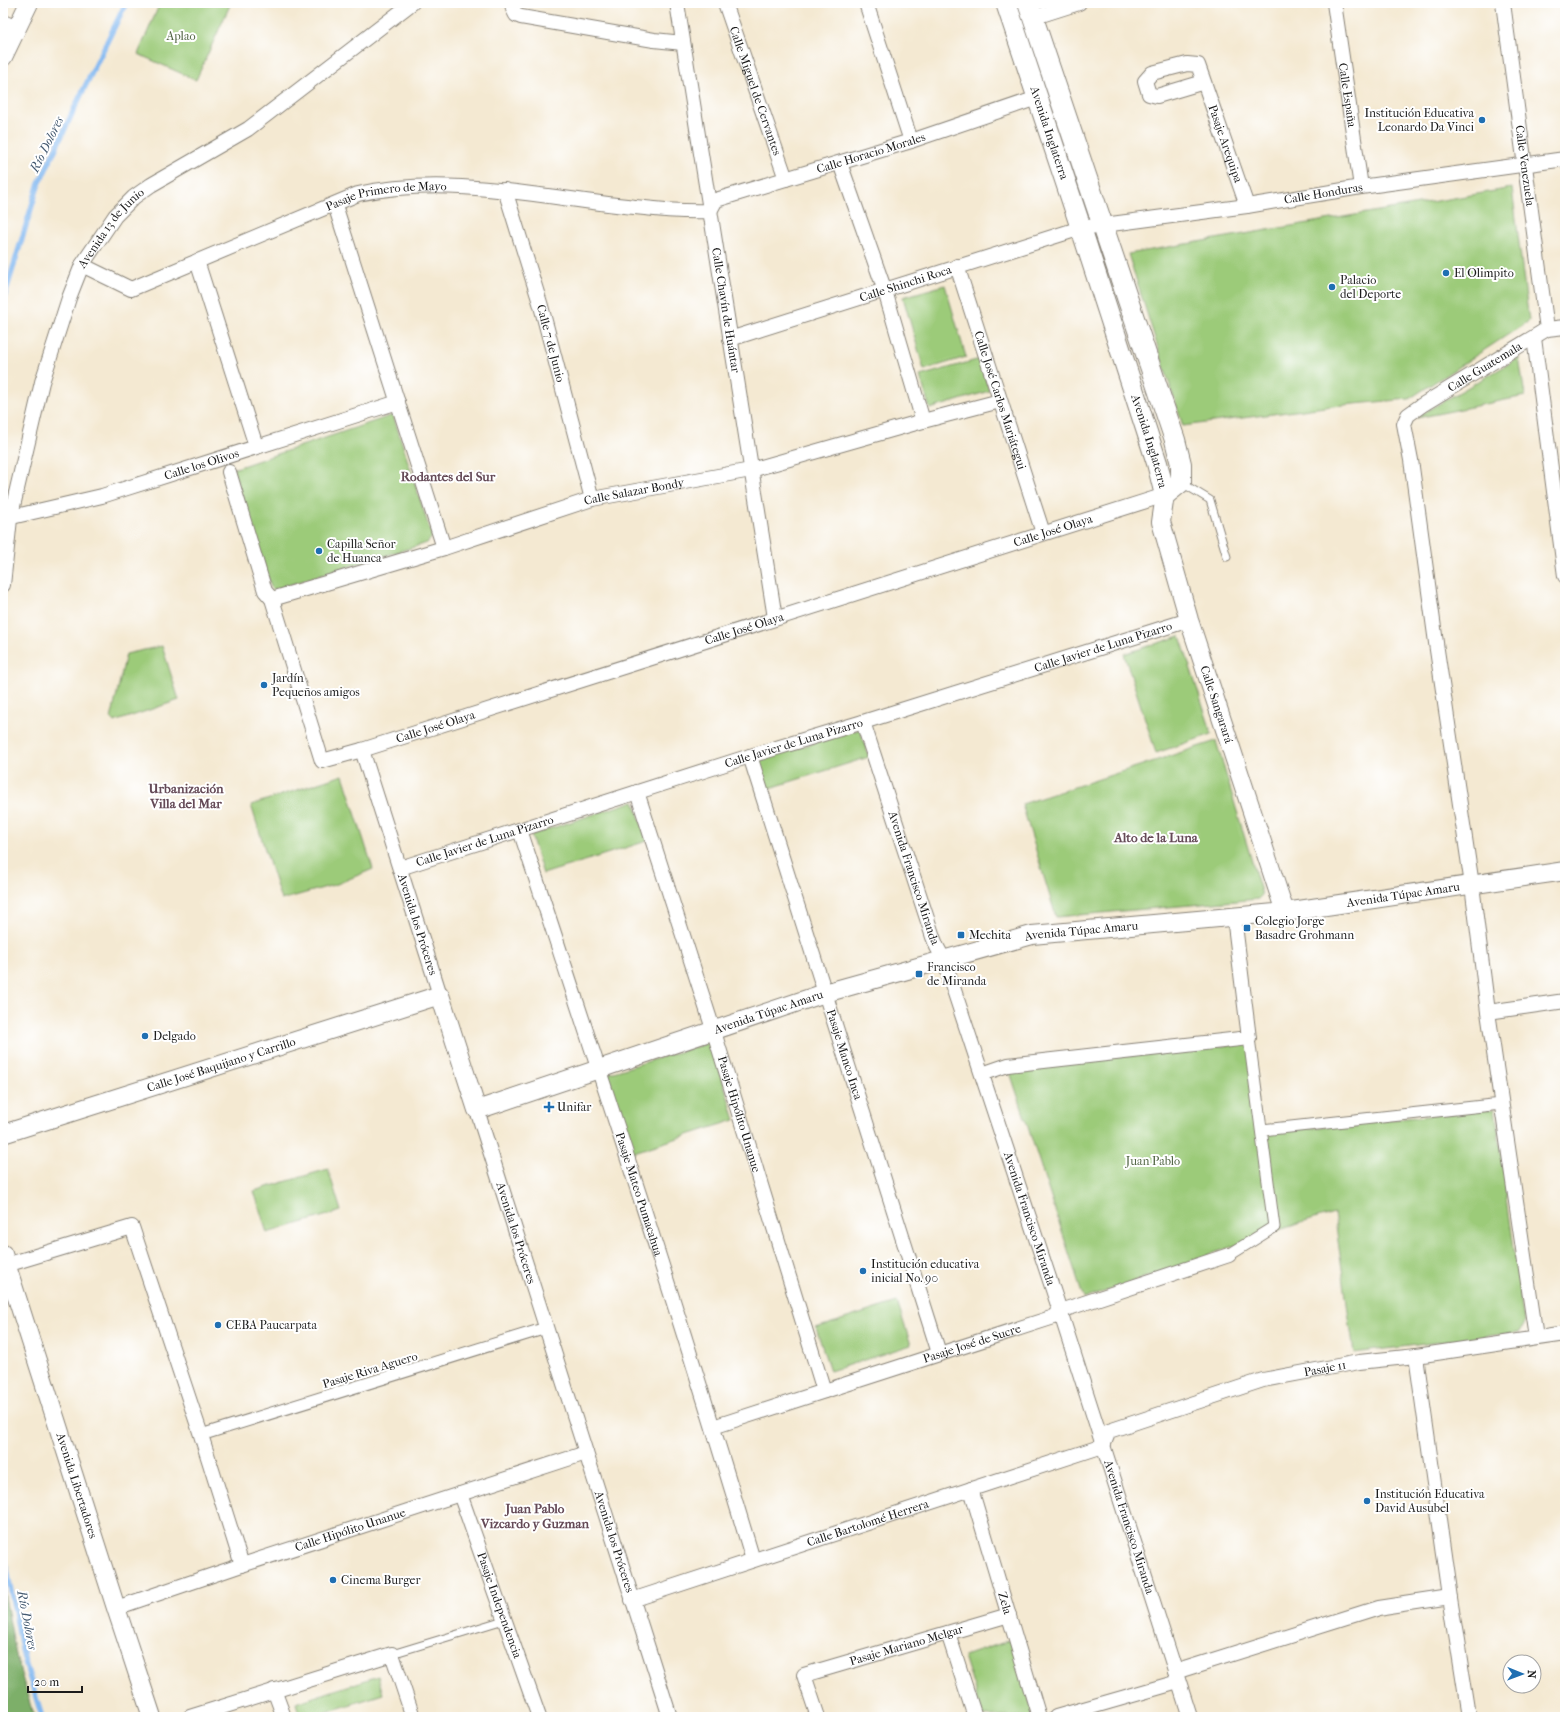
<svg xmlns="http://www.w3.org/2000/svg" width="1568" height="1720" font-family="'IM FELL French Canon',serif">
<style>
.green{fill:#9ccb79;stroke:#5c744a}
.forest{fill:#7daf69;stroke:#4c6642}
.lines{fill:none;stroke-linecap:round;stroke-linejoin:round}
.stream{stroke:#80b7f0;stroke-width:5.5}
.service-casing{stroke:#888277;stroke-width:9}
.pedestrian-casing{stroke:#888277;stroke-width:13}
.minor-casing{stroke:#888277;stroke-width:16}
.tertiary-casing{stroke:#888277;stroke-width:20}
.secondary-casing{stroke:#888277;stroke-width:22}
.service{stroke:#fff;stroke-width:7}
.pedestrian{stroke:#fff;stroke-width:11}
.minor{stroke:#fff;stroke-width:14}
.tertiary{stroke:#fff;stroke-width:18}
.secondary{stroke:#fff;stroke-width:20}
.poi-dot{fill:#1f6fb2;stroke:#fff;stroke-width:1.5}
.labels{text-anchor:middle;stroke-width:4;stroke-linejoin:round;paint-order:stroke}
.park-label{font-size:12px;fill:#4f6241;stroke:#fff}
.street-label{font-size:12px;fill:#1c1c1c;stroke:#fff}
.poi-label{font-size:12px;fill:#1c1c1c;stroke:#fff;text-anchor:start}
.water-label{font-size:13px;font-style:italic;fill:#445a71;stroke:#fff}
.neighbourhood-label{font-size:13px;font-weight:bold;fill:#654a57;stroke:#fff}
</style>
<rect width="100%" height="100%" fill="#fff"/>
<filter id="ink" filterUnits="userSpaceOnUse"><feTurbulence type="fractalNoise" baseFrequency=".025" numOctaves="2"/><feDisplacementMap in="SourceGraphic" scale="8" xChannelSelector="R" yChannelSelector="G"/><feConvolveMatrix kernelMatrix="1 2 1 2 8 2 1 2 1" color-interpolation-filters="sRGB"/></filter>
<filter id="wash" filterUnits="userSpaceOnUse"><feTurbulence type="fractalNoise" baseFrequency=".012" numOctaves="4" result="noise"/><feDisplacementMap in="SourceGraphic" scale="16" xChannelSelector="R" yChannelSelector="G"/><feGaussianBlur stdDeviation="0.9" result="paint"/><feColorMatrix in="noise" values="0 0 0 0 0 0 0 0 0 0 0 0 0 0 0 0 0 1.4 0 .05"/><feComposite in="paint" operator="in"/></filter>
<g filter="url(#wash)">
<rect width="100%" height="100%" fill="#f4e9d2"/>
<path class="green" d="M 160,3 L 231,3 L 196,80 L 138,54 Z
M 1512,188 L 1529,321 L 1409,399 L 1332,406 L 1183,426 L 1128,254 Z
M 945,285 L 966,357 L 924,370 L 903,297 Z
M 1519,358 L 1525,396 L 1417,418 L 1430,409 Z
M 980,359 L 989,391 L 930,409 L 920,376 Z
M 393,415 L 432,537 L 427,543 L 272,590 L 233,469 Z
M 1565,480 L 1565,525 L 1557,482 Z
M 1180,636 L 1212,734 L 1156,753 L 1124,654 Z
M 162,646 L 179,700 L 114,722 L 111,719 L 126,654 Z
M 860,729 L 869,757 L 767,789 L 758,760 Z
M 1216,741 L 1262,895 L 1258,899 L 1056,917 L 1022,804 Z
M 343,775 L 373,869 L 337,884 L 281,900 L 251,805 Z
M 634,801 L 647,841 L 543,874 L 531,835 Z
M 711,1042 L 735,1120 L 631,1153 L 607,1074 Z
M 1250,1043 L 1261,1133 L 1495,1109 L 1524,1323 L 1519,1332 L 1354,1353 L 1334,1213 L 1282,1229 L 1084,1299 L 1009,1069 Z
M 328,1169 L 341,1211 L 267,1233 L 254,1191 Z
M 897,1302 L 911,1345 L 830,1371 L 816,1328 Z
M 1011,1640 L 1034,1715 L 1029,1717 L 983,1717 L 964,1656 Z
M 378,1676 L 383,1694 L 311,1717 L 300,1717 L 296,1703 Z"/>
<path class="forest" d="M 3,1586 L 17,1660 L 34,1717 L 3,1717 Z"/>
<g class="lines">
<path class="stream" d="M 3,301 L 38,186 L 77,103 L 126,3
M 3,1549 L 24,1659 L 42,1717"/>
</g>
</g>
<g filter="url(#ink)">
<g class="lines">
<defs>
<path id="service" d="M 1182,483 L 1210,500 L 1227,557
M 392,1654 L 504,1620"/>
<path id="pedestrian" d="M 1262,1130 L 1501,1104
M 1229,1255 L 1274,1227 L 1249,1038
M 201,1435 L 546,1328"/>
<g id="minor">
<path d="M 512,3 L 513,9 L 516,15 L 521,17 L 654,40 L 683,43"/>
<path id="s1" d="M 677,3 L 775,618"/>
<path id="s2" d="M 725,3 L 786,179"/>
<path d="M 866,3 L 911,141"/>
<path id="s3" d="M 1334,3 L 1361,187"/>
<path id="s4" d="M 1503,3 L 1547,329"/>
<path d="M 1032,18 L 1079,3"/>
<path d="M 3,22 L 17,28"/>
<path id="s5" d="M 1204,82 L 1157,96 L 1149,94 L 1145,81 L 1152,73 L 1187,64 L 1198,65 L 1204,82 L 1247,206"/>
<path d="M 840,163 L 885,291 L 923,421"/>
<path id="s6" d="M 505,190 L 541,306 L 592,499"/>
<path d="M 335,205 L 444,548"/>
<path d="M 197,261 L 256,446"/>
<path id="s7" d="M 82,265 L 131,289 L 358,194 C 450,174 543,198 635,207 C 660,210 684,212 710,211 L 716,200 L 911,141 L 1037,98"/>
<path id="s8" d="M 957,266 L 1043,533"/>
<path d="M 1534,338 L 1565,576"/>
<path id="s9" d="M 730,339 L 1081,228 L 1247,206 L 1361,187 L 1565,159"/>
<path id="s10" d="M 229,472 L 265,591 L 272,599 L 322,761 L 362,750 L 1165,495"/>
<path id="s11" d="M 3,519 L 102,496 L 398,402"/>
<path id="s12" d="M 3,585 L 10,519 L 42,382 L 69,298 L 82,265 L 115,216 L 134,197 L 151,185 L 248,129 L 412,3"/>
<path id="s13" d="M 272,599 L 444,548 L 592,499 L 751,470 L 923,421 L 1000,401"/>
<path id="s14" d="M 863,722 L 933,937 L 937,947 L 944,960 L 1060,1311 L 1190,1717"/>
<path id="s15" d="M 362,750 L 440,995"/>
<path id="s16" d="M 750,756 L 939,1353"/>
<path id="s17" d="M 637,792 L 714,1032 L 824,1391"/>
<path id="s18" d="M 520,830 C 600,1073 680,1315 753,1560"/>
<path id="s19" d="M 400,868 L 750,756 L 863,722 L 1189,620"/>
<path d="M 1488,1012 L 1565,1001"/>
<path d="M 982,1074 L 1008,1065 L 1249,1038 L 1234,917"/>
<path id="s20" d="M 477,1110 L 670,1717"/>
<path d="M 6,1265 L 132,1227 L 201,1435 L 242,1565"/>
<path id="s21" d="M 1536,1337 L 1488,1012 L 1472,885 L 1437,650 L 1411,460 L 1404,424 L 1408,415 L 1422,405 L 1547,329 L 1565,327"/>
<path d="M 1416,1356 L 1450,1597 L 1469,1717"/>
<path id="s22" d="M 713,1427 L 1054,1317 L 1060,1311 L 1229,1255"/>
<path id="s23" d="M 971,1489 L 1039,1717"/>
<path id="s24" d="M 460,1494 L 539,1717"/>
<path id="s25" d="M 632,1600 L 1103,1446 L 1109,1431 L 1263,1380 L 1359,1362 L 1416,1356 L 1565,1334"/>
<path id="s26" d="M 116,1608 L 242,1565 L 586,1453"/>
<path d="M 948,1633 L 975,1717"/>
<path d="M 1175,1672 L 1378,1608 L 1450,1597"/>
<path d="M 274,1690 L 284,1717"/>
<path d="M 190,1717 L 392,1654 L 413,1717"/>
<path id="s27" d="M 818,1717 L 804,1675 L 1009,1615"/>
<path d="M 1056,1717 L 1178,1682"/>
</g>
<g id="tertiary">
<path d="M 3,57 L 29,3"/>
<path id="s28" d="M 1165,495 L 1161,522 L 1189,620 L 1285,912"/>
<path id="s29" d="M 3,1134 L 440,995 L 477,1110 L 825,993 L 1032,935 L 1285,912 L 1565,871"/>
<path id="s30" d="M 3,1254 L 116,1608 L 152,1717"/>
</g>
<g id="secondary">
<path id="s31" d="M 1006,3 L 1081,228 L 1157,463 L 1165,495 L 1181,482 L 1181,464 L 1175,440 L 1028,3"/>
</g>
</defs>
<use href="#service" class="service-casing"/>
<use href="#pedestrian" class="pedestrian-casing"/>
<use href="#minor" class="minor-casing"/>
<use href="#tertiary" class="tertiary-casing"/>
<use href="#secondary" class="secondary-casing"/>
<use href="#service" class="service"/>
<use href="#pedestrian" class="pedestrian"/>
<use href="#minor" class="minor"/>
<use href="#tertiary" class="tertiary"/>
<use href="#secondary" class="secondary"/>
</g>
</g>
<g class="poi-dot">
<circle cx="1482" cy="120" r="4"/>
<circle cx="1446" cy="273" r="4"/>
<circle cx="1332" cy="287" r="4"/>
<circle cx="319" cy="551" r="4"/>
<circle cx="264" cy="685" r="4"/>
<rect x="1243" y="924" width="8" height="8" rx="2"/>
<rect x="957" y="931" width="8" height="8" rx="2"/>
<rect x="915" y="970" width="8" height="8" rx="2"/>
<circle cx="145" cy="1036" r="4"/>
<path d="M547 1101h4v4h4v4h-4v4h-4v-4h-4v-4h4z"/>
<circle cx="863" cy="1271" r="4"/>
<circle cx="218" cy="1325" r="4"/>
<circle cx="1367" cy="1501" r="4"/>
<circle cx="333" cy="1580" r="4"/>
</g>
<g class="labels">
<g class="park-label">
<text x="181" y="40">Aplao</text>
<text x="1153" y="1165">Juan Pablo</text>
</g>
<g class="street-label">
<text dy="4" stroke="none"><textPath href="#s2" startOffset="93">Calle Miguel de Cervantes</textPath></text>
<text dy="4" stroke="none"><textPath href="#s3" startOffset="93">Calle España</textPath></text>
<text dy="4" stroke="none"><textPath href="#s31" startOffset="137">Avenida Inglaterra</textPath></text>
<text dy="4" stroke="none"><textPath href="#s5" startOffset="212">Pasaje Arequipa</textPath></text>
<text dy="4" stroke="none"><textPath href="#s7" startOffset="829">Calle Horacio Morales</textPath></text>
<text dy="4" stroke="none"><textPath href="#s4" startOffset="164">Calle Venezuela</textPath></text>
<text dy="4" stroke="none"><textPath href="#s9" startOffset="613">Calle Honduras</textPath></text>
<text dy="4" stroke="none"><textPath href="#s7" startOffset="328">Pasaje Primero de Mayo</textPath></text>
<text dy="4" stroke="none"><textPath href="#s12" startOffset="378">Avenida 13 de Junio</textPath></text>
<text dy="4" stroke="none"><textPath href="#s9" startOffset="184">Calle Shinchi Roca</textPath></text>
<text dy="4" stroke="none"><textPath href="#s1" startOffset="311">Calle Chavín de Huántar</textPath></text>
<text dy="4" stroke="none"><textPath href="#s6" startOffset="160">Calle 7 de Junio</textPath></text>
<text dy="4" stroke="none"><textPath href="#s21" startOffset="1023">Calle Guatemala</textPath></text>
<text dy="4" stroke="none"><textPath href="#s8" startOffset="141">Calle José Carlos Mariátegui</textPath></text>
<text dy="4" stroke="none"><textPath href="#s31" startOffset="461">Avenida Inglaterra</textPath></text>
<text dy="4" stroke="none"><textPath href="#s11" startOffset="206">Calle los Olivos</textPath></text>
<text dy="4" stroke="none"><textPath href="#s13" startOffset="378">Calle Salazar Bondy</textPath></text>
<text dy="4" stroke="none"><textPath href="#s10" startOffset="1071">Calle José Olaya</textPath></text>
<text dy="4" stroke="none"><textPath href="#s10" startOffset="747">Calle José Olaya</textPath></text>
<text dy="4" stroke="none"><textPath href="#s19" startOffset="737">Calle Javier de Luna Pizarro</textPath></text>
<text dy="4" stroke="none"><textPath href="#s28" startOffset="218">Calle Sangarará</textPath></text>
<text dy="4" stroke="none"><textPath href="#s10" startOffset="423">Calle José Olaya</textPath></text>
<text dy="4" stroke="none"><textPath href="#s19" startOffset="413">Calle Javier de Luna Pizarro</textPath></text>
<text dy="4" stroke="none"><textPath href="#s19" startOffset="89">Calle Javier de Luna Pizarro</textPath></text>
<text dy="4" stroke="none"><textPath href="#s14" startOffset="164">Avenida Francisco Miranda</textPath></text>
<text dy="4" stroke="none"><textPath href="#s29" startOffset="1535">Avenida Túpac Amaru</textPath></text>
<text dy="4" stroke="none"><textPath href="#s15" startOffset="183">Avenida los Próceres</textPath></text>
<text dy="4" stroke="none"><textPath href="#s29" startOffset="1211">Avenida Túpac Amaru</textPath></text>
<text dy="4" stroke="none"><textPath href="#s29" startOffset="887">Avenida Túpac Amaru</textPath></text>
<text dy="4" stroke="none"><textPath href="#s16" startOffset="313">Pasaje Manco Inca</textPath></text>
<text dy="4" stroke="none"><textPath href="#s29" startOffset="229">Calle José Baquijano y Carrillo</textPath></text>
<text dy="4" stroke="none"><textPath href="#s17" startOffset="338">Pasaje Hipólito Unanue</textPath></text>
<text dy="4" stroke="none"><textPath href="#s18" startOffset="383">Pasaje Mateo Pumacahua</textPath></text>
<text dy="4" stroke="none"><textPath href="#s14" startOffset="524">Avenida Francisco Miranda</textPath></text>
<text dy="4" stroke="none"><textPath href="#s20" startOffset="129">Avenida los Próceres</textPath></text>
<text dy="4" stroke="none"><textPath href="#s22" startOffset="272">Pasaje José de Sucre</textPath></text>
<text dy="4" stroke="none"><textPath href="#s25" startOffset="737">Pasaje 11</textPath></text>
<text transform="translate(370 1370) rotate(-17)" y="4">Pasaje Riva Aguero</text>
<text dy="4" stroke="none"><textPath href="#s30" startOffset="243">Avenida Libertadores</textPath></text>
<text dy="4" stroke="none"><textPath href="#s25" startOffset="248">Calle Bartolomé Herrera</textPath></text>
<text dy="4" stroke="none"><textPath href="#s14" startOffset="848">Avenida Francisco Miranda</textPath></text>
<text dy="4" stroke="none"><textPath href="#s26" startOffset="247">Calle Hipólito Unanue</textPath></text>
<text dy="4" stroke="none"><textPath href="#s20" startOffset="453">Avenida los Próceres</textPath></text>
<text dy="4" stroke="none"><textPath href="#s23" startOffset="119">Zela</textPath></text>
<text dy="4" stroke="none"><textPath href="#s24" startOffset="118">Pasaje Independencia</textPath></text>
<text dy="4" stroke="none"><textPath href="#s27" startOffset="151">Pasaje Mariano Melgar</textPath></text>
</g>
<g class="poi-label">
<text x="1474" y="117" text-anchor="end">Institución Educativa<tspan x="1474" dy="14">Leonardo Da Vinci</tspan></text>
<text x="1454" y="277">El Olimpito</text>
<text x="1340" y="284">Palacio<tspan x="1340" dy="14">del Deporte</tspan></text>
<text x="327" y="548">Capilla Señor<tspan x="327" dy="14">de Huanca</tspan></text>
<text x="272" y="682">Jardín<tspan x="272" dy="14">Pequeños amigos</tspan></text>
<text x="1255" y="925">Colegio Jorge<tspan x="1255" dy="14">Basadre Grohmann</tspan></text>
<text x="969" y="939">Mechita</text>
<text x="927" y="971">Francisco<tspan x="927" dy="14">de Miranda</tspan></text>
<text x="153" y="1040">Delgado</text>
<text x="557" y="1111">Unifar</text>
<text x="871" y="1268">Institución educativa<tspan x="871" dy="14">inicial No. 90</tspan></text>
<text x="226" y="1329">CEBA Paucarpata</text>
<text x="1375" y="1498">Institución Educativa<tspan x="1375" dy="14">David Ausubel</tspan></text>
<text x="341" y="1584">Cinema Burger</text>
</g>
<g class="water-label">
<text transform="translate(46 144) rotate(-64)" y="5">Río Dolores</text>
<text transform="translate(28 1620) rotate(79)" y="5">Río Dolores</text>
</g>
<g class="neighbourhood-label">
<text x="448" y="481">Rodantes del Sur</text>
<text x="186" y="793">Urbanización<tspan x="186" dy="15">Villa del Mar</tspan></text>
<text x="1156" y="842">Alto de la Luna</text>
<text x="535" y="1513">Juan Pablo<tspan x="535" dy="15">Vizcardo y Guzman</tspan></text>
</g>
</g>
<rect width="1568" height="1720" fill="none" stroke="#fff" stroke-width="16"/>
<g transform="translate(1522 1674) rotate(91)"><circle r="19" fill="#ffffff" stroke="#a4a4a4"/>
<path d="M0-3L7 15L0 10L-7 15Z" fill="#1f6fb2"/>
<text y="-6" font-size="11" font-weight="bold" text-anchor="middle" fill="#1c1c1c">N</text>
</g>
<path d="M28 1686v6h54v-6" fill="none" stroke="#1c1c1c" stroke-width="2"/>
<text x="34" y="1686" font-size="12" fill="#1c1c1c" stroke="#ffffff" stroke-width="3" paint-order="stroke">20 m</text>
</svg>
